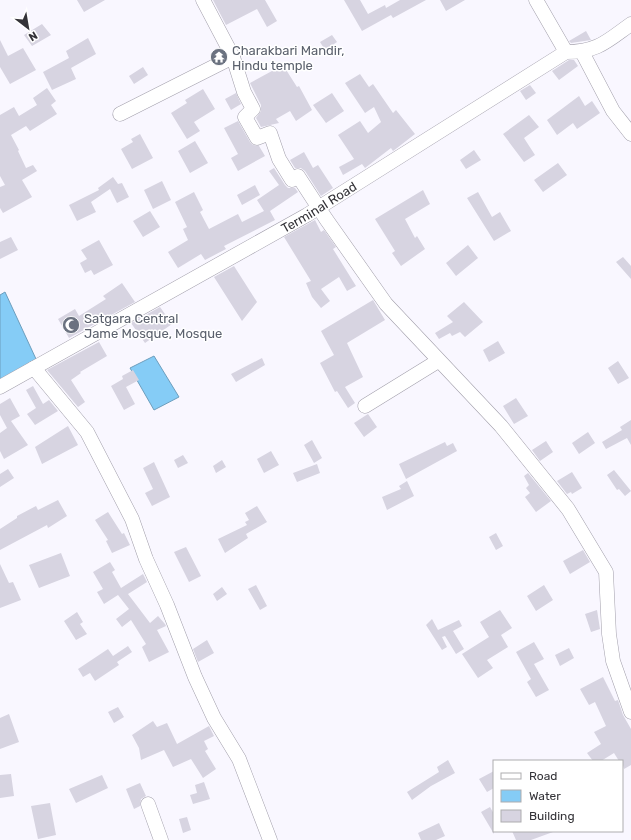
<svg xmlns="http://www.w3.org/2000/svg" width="631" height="840" font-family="Rubik,sans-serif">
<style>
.water{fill:#85ccf6;stroke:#6d9ebd}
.building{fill:#d7d4e1}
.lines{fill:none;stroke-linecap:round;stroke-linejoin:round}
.minor-casing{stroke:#a29fab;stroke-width:15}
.minor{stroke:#fff;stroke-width:14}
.labels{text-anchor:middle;stroke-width:3;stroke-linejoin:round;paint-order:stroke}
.worship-label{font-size:13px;fill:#5b616d;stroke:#fff;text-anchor:start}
.street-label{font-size:13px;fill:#343338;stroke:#fff}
</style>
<rect width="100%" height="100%" fill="#f9f7ff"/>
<path class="water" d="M 5,292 L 36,359 L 0,380 L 0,295 Z
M 154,356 L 179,397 L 154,410 L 130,368 Z"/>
<path class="building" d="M 77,0 L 105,0 L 84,12 Z
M 213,0 L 265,0 L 277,21 L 267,27 L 257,9 L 226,25 Z
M 344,0 L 360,0 L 368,14 L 385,5 L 386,8 L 400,0 L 426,0 L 393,18 L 391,15 L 362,31 Z
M 440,0 L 465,0 L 446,11 Z
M 42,24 L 51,35 L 32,46 L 24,35 Z
M 586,31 L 591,40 L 571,43 L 569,41 Z
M 332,35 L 337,42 L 325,50 L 320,42 Z
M 88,38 L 96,54 L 71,68 L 76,79 L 52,90 L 43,72 L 69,58 L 66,51 Z
M 0,40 L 8,56 L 23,48 L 36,70 L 10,84 L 0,67 Z
M 569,60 L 574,60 L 578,66 L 559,80 L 552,71 Z
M 283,65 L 297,87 L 299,86 L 312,110 L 296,121 L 290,111 L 276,119 L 279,123 L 261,127 L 256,118 L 261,111 L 261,105 L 250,83 Z
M 143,67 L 148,75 L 134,84 L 129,76 Z
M 360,74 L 369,87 L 373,84 L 393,113 L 396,110 L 415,134 L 397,148 L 393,151 L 391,148 L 365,168 L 362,164 L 343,175 L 339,167 L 354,159 L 338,135 L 360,121 L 368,133 L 381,122 L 374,107 L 365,113 L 345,83 Z
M 530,85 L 536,93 L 526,100 L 520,91 Z
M 47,88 L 56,101 L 51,105 L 57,114 L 30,131 L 26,126 L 11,135 L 19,150 L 18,151 L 26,168 L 33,165 L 37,171 L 22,180 L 32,197 L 3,213 L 0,208 L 0,187 L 5,185 L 0,176 L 0,115 L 14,107 L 19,116 L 37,105 L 33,98 Z
M 203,89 L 215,109 L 194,122 L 200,131 L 187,139 L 171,113 L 187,103 L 185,100 Z
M 236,93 L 241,104 L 231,110 L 225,99 Z
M 332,93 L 344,111 L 326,123 L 313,105 Z
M 579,96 L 585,106 L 592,101 L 600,113 L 577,129 L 573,123 L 557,135 L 547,120 Z
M 529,115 L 539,127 L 524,138 L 535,155 L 524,162 L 503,134 Z
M 238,121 L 250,142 L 253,145 L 259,146 L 265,156 L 238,171 L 231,158 L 238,154 L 224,128 Z
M 140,134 L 153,158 L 132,169 L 121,149 L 133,142 L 131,139 Z
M 195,141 L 208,163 L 190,173 L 178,151 Z
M 474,150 L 481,160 L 466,169 L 460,160 Z
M 304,152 L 313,168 L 318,165 L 333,188 L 321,196 L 305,171 L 301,168 L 295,168 L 290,160 Z
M 558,163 L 567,175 L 543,192 L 534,180 Z
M 274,168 L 285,185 L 288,188 L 295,188 L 298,192 L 270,211 L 275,220 L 224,246 L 226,249 L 205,260 L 201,254 L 178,268 L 168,252 L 188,240 L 183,229 L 187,227 L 175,202 L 194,192 L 203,210 L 200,212 L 209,229 L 238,214 L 242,222 L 264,211 L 257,200 L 279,185 L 269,171 Z
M 113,177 L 118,184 L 122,183 L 129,197 L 117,203 L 110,189 L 91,202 L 96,212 L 77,221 L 69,205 L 99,190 L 98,188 Z
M 162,181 L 171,200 L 153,209 L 144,190 Z
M 255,185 L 260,195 L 242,205 L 237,195 Z
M 423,190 L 430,204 L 405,219 L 415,238 L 417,236 L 425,249 L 401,266 L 392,253 L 395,251 L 375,219 Z
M 478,192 L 492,217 L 500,212 L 511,231 L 494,241 L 467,198 Z
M 150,211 L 160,227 L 143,237 L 133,221 Z
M 315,220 L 321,232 L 324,230 L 336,247 L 333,249 L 356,286 L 347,291 L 339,277 L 321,289 L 330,301 L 321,308 L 312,297 L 306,283 L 311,281 L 284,237 Z
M 11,237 L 18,250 L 0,259 L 0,242 Z
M 99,240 L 113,265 L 94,275 L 91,270 L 85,273 L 80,263 L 87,259 L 81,250 Z
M 468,245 L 478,258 L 456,276 L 446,263 Z
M 623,257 L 631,266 L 631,279 L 616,262 Z
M 234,266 L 257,302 L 242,321 L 214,277 Z
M 122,283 L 135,302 L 69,338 L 58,319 L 75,309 L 79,316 L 106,299 L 103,296 Z
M 373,300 L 385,320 L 347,343 L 363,377 L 345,387 L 355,403 L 348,408 L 337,391 L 335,392 L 320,363 L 334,355 L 321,331 Z
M 464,302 L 483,322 L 465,337 L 460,332 L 452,336 L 450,333 L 439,339 L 435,333 L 453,322 L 447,316 Z
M 160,307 L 172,324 L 145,343 L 131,323 Z
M 498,341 L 505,353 L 489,362 L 483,350 Z
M 99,342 L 107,356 L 80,372 L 81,373 L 71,380 L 85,402 L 78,407 L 47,370 Z
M 262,358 L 265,365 L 236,382 L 231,374 Z
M 618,361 L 629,378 L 618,384 L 608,368 Z
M 133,370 L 139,380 L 126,387 L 135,404 L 124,410 L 111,386 L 123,379 L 122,376 Z
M 33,386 L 43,404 L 49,400 L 58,411 L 35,425 L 27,414 L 36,408 L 26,390 Z
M 10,398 L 20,416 L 11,421 L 28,445 L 4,459 L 0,451 L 0,433 L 7,428 L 0,415 L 0,404 Z
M 516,398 L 528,416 L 514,424 L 503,406 Z
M 368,414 L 377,427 L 364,437 L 354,423 Z
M 631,420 L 631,445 L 627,438 L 606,449 L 602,442 L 622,430 L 620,427 Z
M 68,426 L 78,445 L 42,464 L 35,447 Z
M 588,432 L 595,443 L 579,454 L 572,443 Z
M 312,440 L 322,458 L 314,463 L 304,445 Z
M 546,441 L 553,452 L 540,461 L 532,450 Z
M 445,442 L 447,446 L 453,443 L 457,451 L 406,479 L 399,464 Z
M 271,451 L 279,465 L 264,473 L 257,459 Z
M 183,455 L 188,463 L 178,468 L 174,460 Z
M 222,460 L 226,467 L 216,473 L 213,466 Z
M 154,462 L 170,497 L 152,506 L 145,493 L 153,489 L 143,468 Z
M 317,464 L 320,473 L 297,482 L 293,473 Z
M 8,469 L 14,478 L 0,487 L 0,474 Z
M 614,470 L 631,491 L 625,496 L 619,489 L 617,490 L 607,475 Z
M 572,472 L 582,488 L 572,494 L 571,492 L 567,494 L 557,481 Z
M 528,473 L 551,501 L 536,512 L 525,497 L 530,493 L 526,488 L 529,485 L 524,476 Z
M 407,481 L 414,496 L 387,510 L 382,497 L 401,489 L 399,486 Z
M 58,500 L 67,516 L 48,528 L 47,525 L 0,550 L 0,529 L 17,518 L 17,516 L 36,506 L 38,510 Z
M 257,506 L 267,522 L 246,534 L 248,538 L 225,553 L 218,539 L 247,525 L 245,522 L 249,520 L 245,513 Z
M 108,512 L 122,534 L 124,533 L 130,545 L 112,553 L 106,541 L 108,540 L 95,520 Z
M 496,533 L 503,546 L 496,550 L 489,537 Z
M 186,547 L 201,576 L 189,582 L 174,552 Z
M 583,550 L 590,562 L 570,574 L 563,561 Z
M 61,553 L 70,576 L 39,588 L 29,565 Z
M 110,562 L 115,570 L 112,572 L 121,588 L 143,574 L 147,582 L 128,594 L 150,623 L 158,616 L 165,624 L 166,626 L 157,630 L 169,652 L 149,662 L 142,647 L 146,644 L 131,620 L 122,627 L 116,619 L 129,609 L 118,595 L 104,604 L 97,592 L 103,589 L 93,572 Z
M 0,564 L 9,583 L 13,582 L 21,600 L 0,608 Z
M 256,585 L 267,606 L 260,610 L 248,589 Z
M 544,585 L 553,600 L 536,611 L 527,596 Z
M 222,587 L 227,594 L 217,601 L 213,594 Z
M 500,610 L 512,628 L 501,635 L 508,647 L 487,660 L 493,668 L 478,678 L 462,654 L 489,637 L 480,622 Z
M 597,610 L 600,629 L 591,632 L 585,614 Z
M 77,612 L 83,622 L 80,624 L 87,634 L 76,640 L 64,621 Z
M 432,619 L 438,630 L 459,620 L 462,626 L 453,631 L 464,649 L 456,654 L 445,636 L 442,637 L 447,647 L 442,650 L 426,625 Z
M 207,640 L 214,653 L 198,662 L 193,649 Z
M 534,642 L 544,659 L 534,664 L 549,690 L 536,697 L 527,682 L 531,679 L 516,652 Z
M 128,646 L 132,652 L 117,662 L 119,665 L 95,681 L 90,673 L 83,677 L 78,669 L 108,649 L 113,656 Z
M 569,648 L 574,658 L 560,666 L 555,655 Z
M 603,677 L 615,701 L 618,700 L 623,715 L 631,729 L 631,765 L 624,769 L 622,761 L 619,761 L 614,753 L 601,761 L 593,761 L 587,753 L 601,744 L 594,732 L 606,726 L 595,702 L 589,705 L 580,689 Z
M 118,707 L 124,717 L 114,723 L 108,712 Z
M 9,714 L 19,742 L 0,749 L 0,718 Z
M 153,721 L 157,727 L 167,723 L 177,744 L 209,726 L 214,736 L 204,741 L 208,749 L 205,751 L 216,769 L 203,778 L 191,759 L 173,767 L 164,750 L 141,760 L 139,748 L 132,735 Z
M 448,760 L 455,773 L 431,786 L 412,800 L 407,792 L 439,772 L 437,767 Z
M 494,771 L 494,788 L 487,792 L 479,779 Z
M 11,774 L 14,796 L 0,798 L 0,775 Z
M 102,775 L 108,788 L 76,803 L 69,789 Z
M 204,782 L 210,799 L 193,804 L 190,795 L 197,793 L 195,785 Z
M 140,783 L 146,796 L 141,799 L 140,806 L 134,809 L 126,789 Z
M 50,803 L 56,835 L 38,839 L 31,806 Z
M 490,807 L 494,814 L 494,834 L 481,812 Z
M 187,817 L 191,830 L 183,833 L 179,819 Z
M 439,823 L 445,836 L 436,840 L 421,840 L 418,833 Z
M 512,831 L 553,831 L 553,832 L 531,840 L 516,840 Z"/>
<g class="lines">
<defs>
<g id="minor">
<path d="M 203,0 L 233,57 L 244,92 L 253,109 L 245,117 L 257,138 L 270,133 L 279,159 L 292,180 L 298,176 L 326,219 L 386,304 L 501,426 L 568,509 L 606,572 L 609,634 L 613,661 L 631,712"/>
<path d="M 536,0 L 566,52"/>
<path d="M 582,52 L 613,111 L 631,134"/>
<path d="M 120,114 L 233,57"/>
<path d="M 34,368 L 87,432 L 132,519 L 146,559 L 167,605 L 195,677 L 214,718 L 239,759 L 270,840"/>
<path id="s1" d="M 0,387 L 307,215 L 566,52 C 598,52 607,41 631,24"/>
<path d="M 365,406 L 438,361"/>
<path d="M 148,804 L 161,840"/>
</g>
</defs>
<use href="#minor" class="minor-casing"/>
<use href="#minor" class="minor"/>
</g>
<defs>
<symbol id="temple-disc" viewBox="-11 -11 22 22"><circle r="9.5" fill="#6b7280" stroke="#fff"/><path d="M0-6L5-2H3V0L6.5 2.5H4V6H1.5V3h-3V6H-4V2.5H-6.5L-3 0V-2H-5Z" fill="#fff"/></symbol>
<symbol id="mosque-disc" viewBox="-11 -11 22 22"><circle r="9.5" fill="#6b7280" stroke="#fff"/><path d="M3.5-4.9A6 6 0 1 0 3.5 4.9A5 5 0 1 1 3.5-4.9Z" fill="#fff"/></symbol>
</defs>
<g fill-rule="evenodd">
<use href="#temple-disc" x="209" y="47" width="20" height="20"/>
<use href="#mosque-disc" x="61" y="315" width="20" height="20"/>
</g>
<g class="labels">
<g class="worship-label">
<text x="232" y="55">Charakbari Mandir,<tspan x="232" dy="15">Hindu temple</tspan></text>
<text x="84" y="323">Satgara Central<tspan x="84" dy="15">Jame Mosque, Mosque</tspan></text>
</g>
<g class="street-label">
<text dy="5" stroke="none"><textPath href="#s1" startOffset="366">Terminal Road</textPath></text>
</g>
</g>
<rect x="493" y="760" width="130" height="72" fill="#ffffff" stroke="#aeadaf"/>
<rect x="501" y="773" width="20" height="6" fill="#ffffff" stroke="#aeadaf"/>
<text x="529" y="780" font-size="12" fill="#343338">Road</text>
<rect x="501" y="790" width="20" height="12" fill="#85ccf6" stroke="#aeadaf"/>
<text x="529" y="800" font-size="12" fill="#343338">Water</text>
<rect x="501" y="810" width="20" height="12" fill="#d7d4e1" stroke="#aeadaf"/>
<text x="529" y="820" font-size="12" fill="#343338">Building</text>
<g transform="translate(28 28) rotate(149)" stroke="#ffffff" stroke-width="3" paint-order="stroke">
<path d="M0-3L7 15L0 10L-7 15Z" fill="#343338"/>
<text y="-6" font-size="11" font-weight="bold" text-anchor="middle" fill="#343338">N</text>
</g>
</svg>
